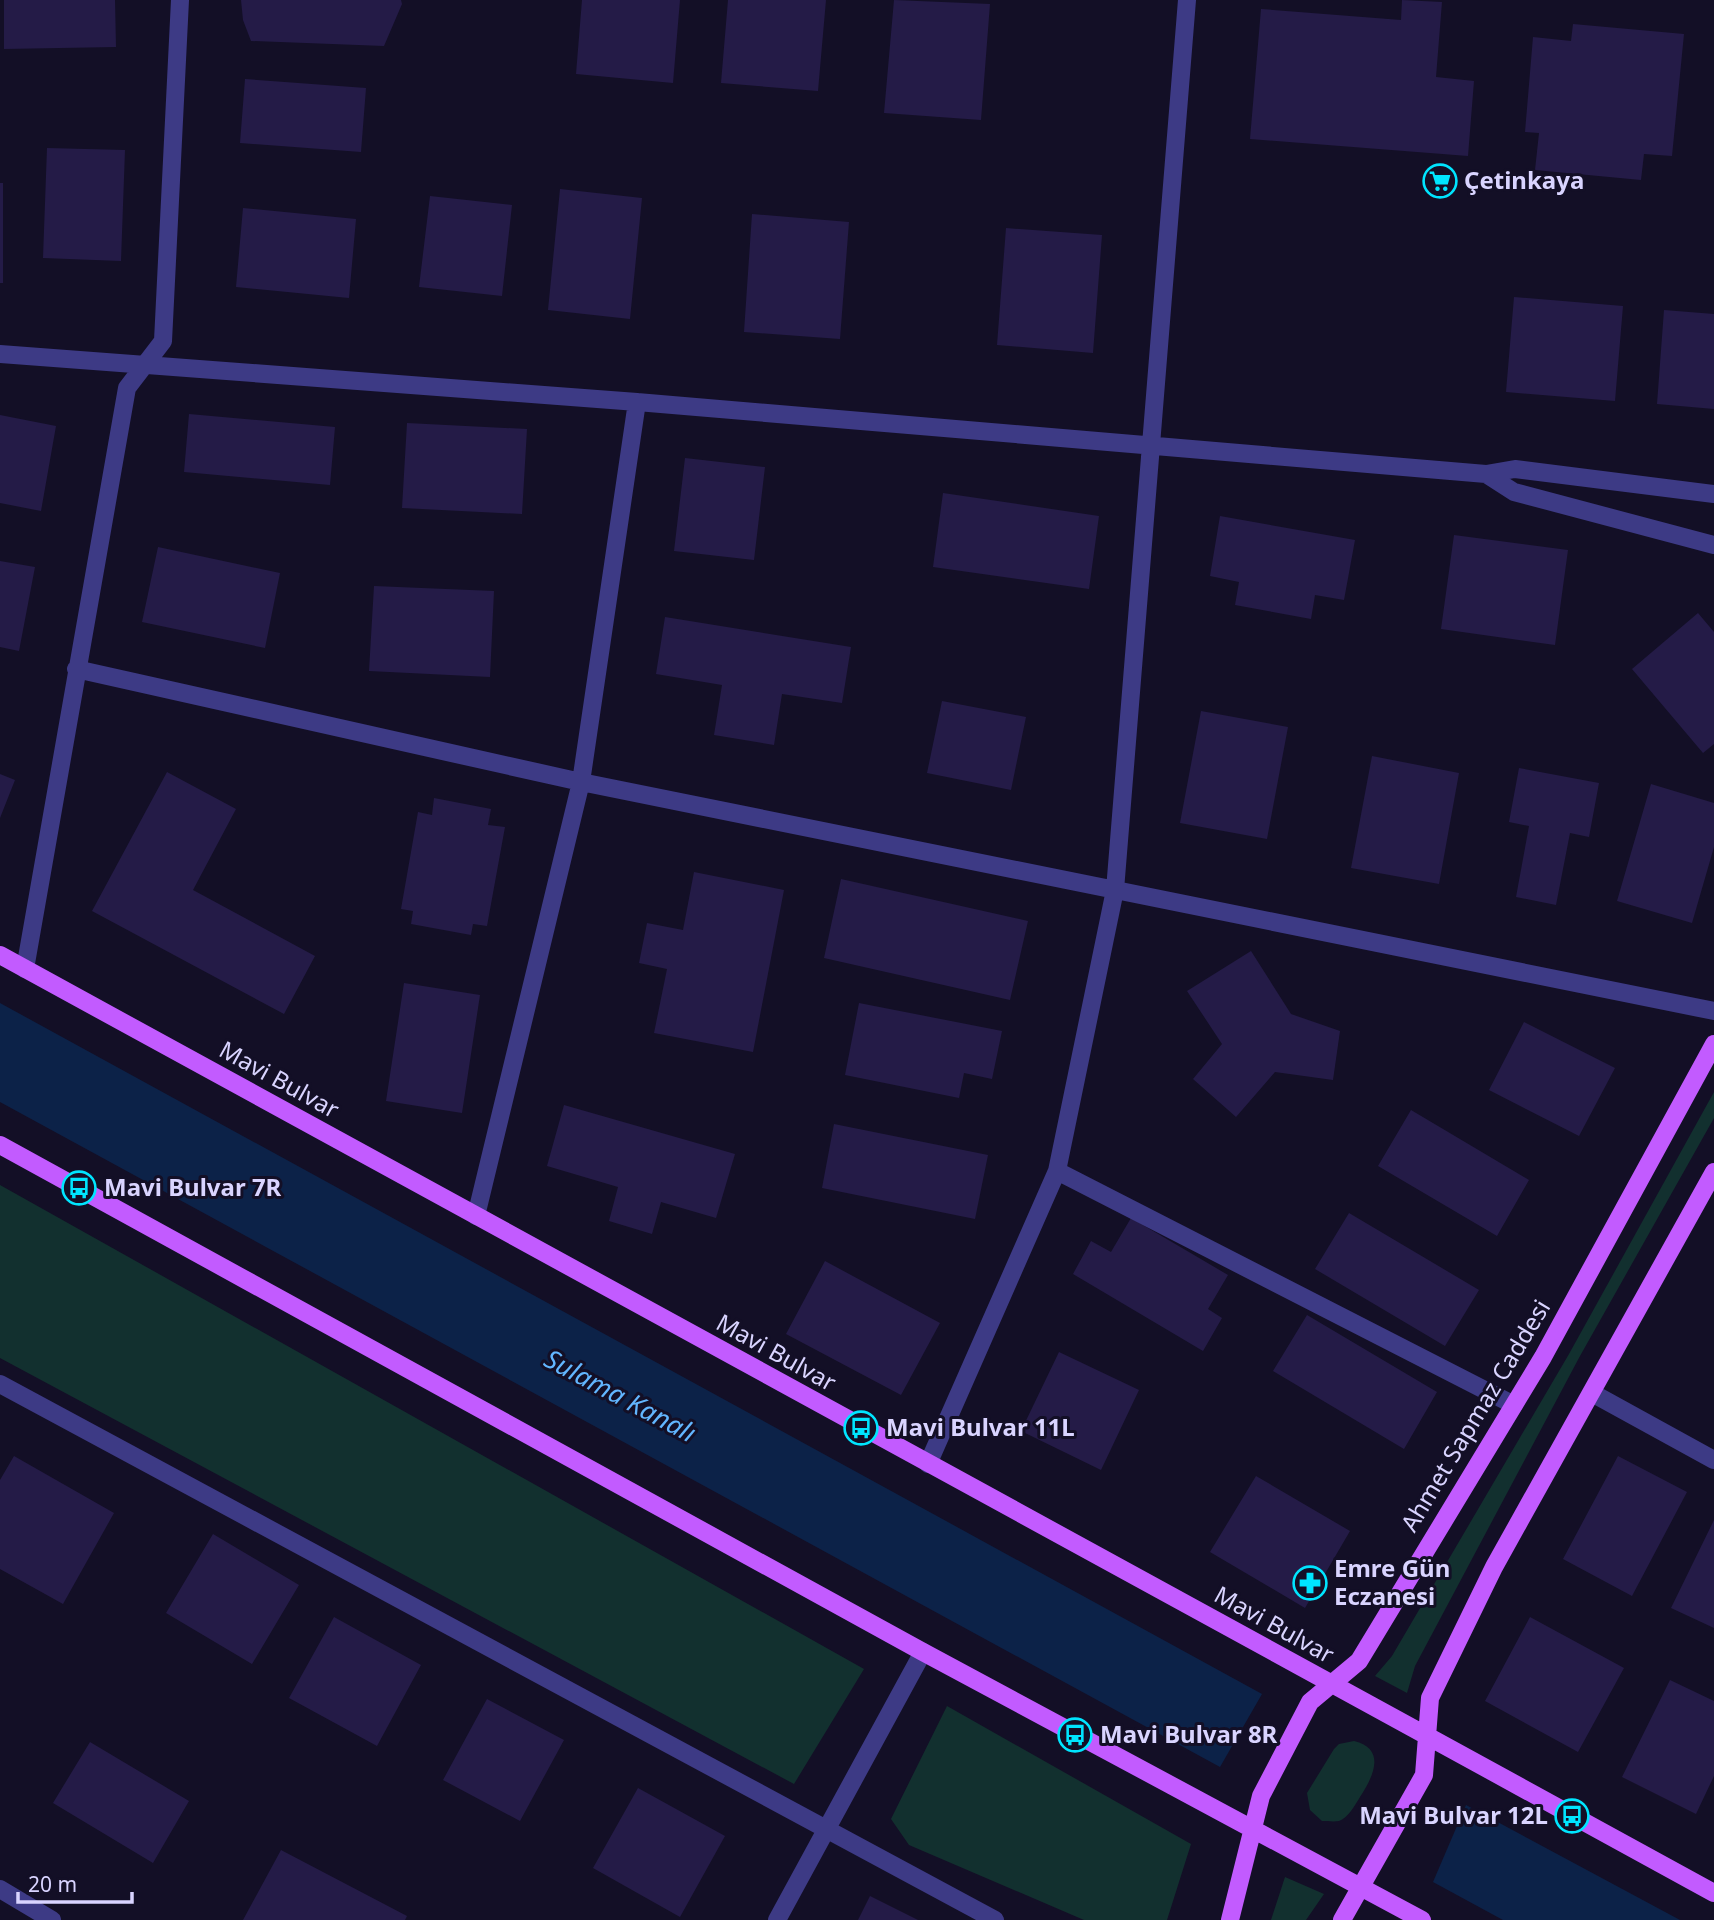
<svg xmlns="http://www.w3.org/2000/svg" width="1714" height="1920" font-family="'Noto Sans',sans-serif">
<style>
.green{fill:#12302f}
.water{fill:#0c2248}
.building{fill:#241b47}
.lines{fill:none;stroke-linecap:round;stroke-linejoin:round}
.minor{stroke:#3d3a85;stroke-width:18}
.major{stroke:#c25bff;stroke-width:18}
.labels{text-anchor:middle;stroke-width:6;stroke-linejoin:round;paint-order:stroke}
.poi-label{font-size:24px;font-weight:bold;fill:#d9d4ff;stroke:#130f26;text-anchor:start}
.street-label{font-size:24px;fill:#d9d4ff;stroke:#130f26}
.water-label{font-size:26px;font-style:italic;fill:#62b6ff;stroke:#130f26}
</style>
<rect width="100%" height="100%" fill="#130f26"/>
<path class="green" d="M 1714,1092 L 1714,1118 L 1580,1356 L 1415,1666 L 1407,1693 L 1375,1676 L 1392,1656 L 1569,1354 Z
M 0,1185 L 864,1669 L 794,1784 L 0,1358 Z
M 947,1706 L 1191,1844 L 1167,1920 L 1084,1920 L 909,1845 L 891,1819 Z
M 1354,1741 C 1387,1749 1373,1777 1360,1797 C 1355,1805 1349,1817 1339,1821 C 1333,1822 1328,1821 1322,1821 L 1310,1810 L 1307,1793 L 1334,1749 L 1339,1744 Z
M 1285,1877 L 1324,1894 L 1306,1920 L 1271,1920 Z"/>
<path class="water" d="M 0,1003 L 1262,1694 L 1220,1767 L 0,1102 Z
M 1466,1805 L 1680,1920 L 1503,1920 L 1433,1882 Z"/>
<path class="building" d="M 4,0 L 115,0 L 116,47 L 4,49 Z
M 241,0 L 401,0 L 402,4 L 384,46 L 251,41 L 243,20 Z
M 582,0 L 680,0 L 673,83 L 576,74 Z
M 728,0 L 826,0 L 818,91 L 721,83 Z
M 894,0 L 990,4 L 981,120 L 884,113 Z
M 1402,0 L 1442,2 L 1436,77 L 1474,81 L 1468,156 L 1250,139 L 1261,9 L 1401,20 Z
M 1573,24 L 1684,34 L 1672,156 L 1644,154 L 1641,180 L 1535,170 L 1539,133 L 1525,132 L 1533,37 L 1571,41 Z
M 245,79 L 366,88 L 361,152 L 240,143 Z
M 47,148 L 125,150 L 121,261 L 43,258 Z
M 0,183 L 3,183 L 3,283 L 0,283 Z
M 560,189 L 642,198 L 630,319 L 548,310 Z
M 430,196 L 512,205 L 502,296 L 419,287 Z
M 243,208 L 356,219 L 349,298 L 236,287 Z
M 752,214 L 849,222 L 840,339 L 744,332 Z
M 1006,228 L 1102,235 L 1093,353 L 997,345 Z
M 1514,297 L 1623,306 L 1615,401 L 1506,392 Z
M 1664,310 L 1714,314 L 1714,409 L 1657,404 Z
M 189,414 L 335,427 L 330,485 L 184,472 Z
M 0,415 L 56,426 L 41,511 L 0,503 Z
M 407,423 L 527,429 L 522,514 L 402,508 Z
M 685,458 L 765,467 L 754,560 L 674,551 Z
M 943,493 L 1099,516 L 1089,589 L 933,567 Z
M 1220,516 L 1355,540 L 1344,600 L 1315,595 L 1311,619 L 1235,605 L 1239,582 L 1210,576 Z
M 1454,535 L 1568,550 L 1555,645 L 1441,629 Z
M 158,547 L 280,573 L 265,648 L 142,622 Z
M 0,561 L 35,567 L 19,651 L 0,647 Z
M 374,586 L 494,591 L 490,677 L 369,671 Z
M 1698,613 L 1714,632 L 1714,744 L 1703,753 L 1632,669 Z
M 665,617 L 851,647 L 842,703 L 782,694 L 774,745 L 714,735 L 722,685 L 656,674 Z
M 942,701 L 1026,717 L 1011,790 L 927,773 Z
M 1201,711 L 1288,727 L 1267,839 L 1180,823 Z
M 1372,756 L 1459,773 L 1439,884 L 1351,868 Z
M 1519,768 L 1599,783 L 1589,837 L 1570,833 L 1556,905 L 1516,897 L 1529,826 L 1509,822 Z
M 167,772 L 236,809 L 193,890 L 315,956 L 284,1014 L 92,911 Z
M 0,774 L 15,780 L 0,818 Z
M 1651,784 L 1714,803 L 1714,847 L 1692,923 L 1617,901 Z
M 434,798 L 491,809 L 488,825 L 505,827 L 487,926 L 473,924 L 471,935 L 411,924 L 413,911 L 401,909 L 418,812 L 432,815 Z
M 694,872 L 784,890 L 753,1052 L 654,1033 L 667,969 L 639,963 L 647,923 L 683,930 Z
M 841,879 L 1028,921 L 1010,1000 L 824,958 Z
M 1251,951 L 1291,1014 L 1340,1031 L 1333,1080 L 1275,1072 L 1236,1117 L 1193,1079 L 1222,1044 L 1187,991 Z
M 404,983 L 480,995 L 462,1113 L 386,1101 Z
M 859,1003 L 1002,1031 L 992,1079 L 964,1073 L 959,1098 L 845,1075 Z
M 1524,1022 L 1615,1068 L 1579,1136 L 1489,1090 Z
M 564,1105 L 735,1154 L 716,1218 L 661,1202 L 652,1234 L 609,1221 L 618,1187 L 547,1166 Z
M 1411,1110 L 1529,1180 L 1497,1236 L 1378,1166 Z
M 834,1124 L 988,1155 L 975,1219 L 822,1188 Z
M 1349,1213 L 1479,1290 L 1445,1346 L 1315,1269 Z
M 1131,1218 L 1228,1275 L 1208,1309 L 1222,1318 L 1203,1351 L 1073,1274 L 1091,1241 L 1111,1252 Z
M 825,1261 L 940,1323 L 901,1395 L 786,1334 Z
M 1307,1315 L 1437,1392 L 1404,1449 L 1273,1371 Z
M 1059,1352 L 1139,1390 L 1101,1470 L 1021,1431 Z
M 14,1456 L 114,1513 L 63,1604 L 0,1569 L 0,1480 Z
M 1618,1456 L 1687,1492 L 1632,1596 L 1563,1559 Z
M 1256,1476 L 1350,1531 L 1305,1608 L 1210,1552 Z
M 1714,1520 L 1714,1628 L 1671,1608 Z
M 213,1534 L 299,1585 L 252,1664 L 166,1613 Z
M 334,1617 L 421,1665 L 377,1746 L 289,1698 Z
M 1530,1617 L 1624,1668 L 1578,1752 L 1485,1701 Z
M 1670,1680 L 1714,1701 L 1714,1776 L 1696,1814 L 1622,1777 Z
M 487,1699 L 564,1740 L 520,1821 L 443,1780 Z
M 90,1742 L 189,1801 L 153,1863 L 53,1803 Z
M 638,1788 L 725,1836 L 680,1917 L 593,1868 Z
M 281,1850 L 407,1916 L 405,1920 L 243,1920 Z
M 870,1896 L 918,1920 L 858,1920 Z"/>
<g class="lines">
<path class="minor" d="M 0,354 L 637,402 L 1486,474 L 1515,469 L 1714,494
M 1486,474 L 1514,492 L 1714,545
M 76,669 L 581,782 L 1714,1011
M 25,969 L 127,388 L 163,341 L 180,0
M 1057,1171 L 1514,1405
M 476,1216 L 581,782 L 637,402
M 0,1384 L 995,1920
M 1592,1393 L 1714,1460
M 928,1464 L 1057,1171 L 1115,890 L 1187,0
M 0,1889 L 52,1920
M 777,1920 L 923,1652"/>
<path class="major" d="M 0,955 L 1714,1893
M 0,1145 L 923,1652 L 1422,1920
M 1230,1920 L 1261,1796 L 1310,1702 L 1359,1661 L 1543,1357 L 1714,1044
M 1342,1920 L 1424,1775 L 1430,1698 L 1494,1567 L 1714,1172"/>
</g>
<defs>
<symbol id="supermarket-ring" viewBox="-11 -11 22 22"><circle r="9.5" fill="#130f26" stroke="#00e5ff" stroke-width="1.5"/><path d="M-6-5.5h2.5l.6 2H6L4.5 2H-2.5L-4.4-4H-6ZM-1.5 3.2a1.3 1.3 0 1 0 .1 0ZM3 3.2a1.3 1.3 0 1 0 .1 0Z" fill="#00e5ff"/></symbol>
<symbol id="bus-ring" viewBox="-11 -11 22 22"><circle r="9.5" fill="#130f26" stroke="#00e5ff" stroke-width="1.5"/><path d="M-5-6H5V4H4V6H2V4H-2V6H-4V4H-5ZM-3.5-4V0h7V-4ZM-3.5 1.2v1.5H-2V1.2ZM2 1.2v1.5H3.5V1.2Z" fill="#00e5ff"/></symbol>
<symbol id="pharmacy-ring" viewBox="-11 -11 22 22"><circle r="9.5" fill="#130f26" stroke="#00e5ff" stroke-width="1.5"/><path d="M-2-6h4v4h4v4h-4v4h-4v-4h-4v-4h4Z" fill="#00e5ff"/></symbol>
</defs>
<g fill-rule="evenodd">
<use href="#supermarket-ring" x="1421" y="162" width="38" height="38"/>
<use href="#bus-ring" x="60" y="1169" width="38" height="38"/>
<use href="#bus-ring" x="842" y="1409" width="38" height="38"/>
<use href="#pharmacy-ring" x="1291" y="1564" width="38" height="38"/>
<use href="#bus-ring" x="1056" y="1716" width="38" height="38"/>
<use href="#bus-ring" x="1553" y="1797" width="38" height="38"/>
</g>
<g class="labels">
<g class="poi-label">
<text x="1464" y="189">Çetinkaya</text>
<text x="104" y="1196">Mavi Bulvar 7R</text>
<text x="886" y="1436">Mavi Bulvar 11L</text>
<text x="1334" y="1577">Emre Gün<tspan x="1334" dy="28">Eczanesi</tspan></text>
<text x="1100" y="1743">Mavi Bulvar 8R</text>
<text x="1548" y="1824" text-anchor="end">Mavi Bulvar 12L</text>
</g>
<g class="street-label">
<text transform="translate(279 1080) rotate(29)" y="8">Mavi Bulvar</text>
<text transform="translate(776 1353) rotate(29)" y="8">Mavi Bulvar</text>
<text transform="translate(1476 1416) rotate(-59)" y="8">Ahmet Sapmaz Caddesi</text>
<text transform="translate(1274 1625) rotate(29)" y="8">Mavi Bulvar</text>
</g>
<g class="water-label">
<text transform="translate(620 1396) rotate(28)" y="9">Sulama Kanalı</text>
</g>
</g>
<path d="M18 1892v10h114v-10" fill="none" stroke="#d9d4ff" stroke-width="3.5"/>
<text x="28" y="1892" font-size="21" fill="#d9d4ff" stroke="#130f26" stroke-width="5" paint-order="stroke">20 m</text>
</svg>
